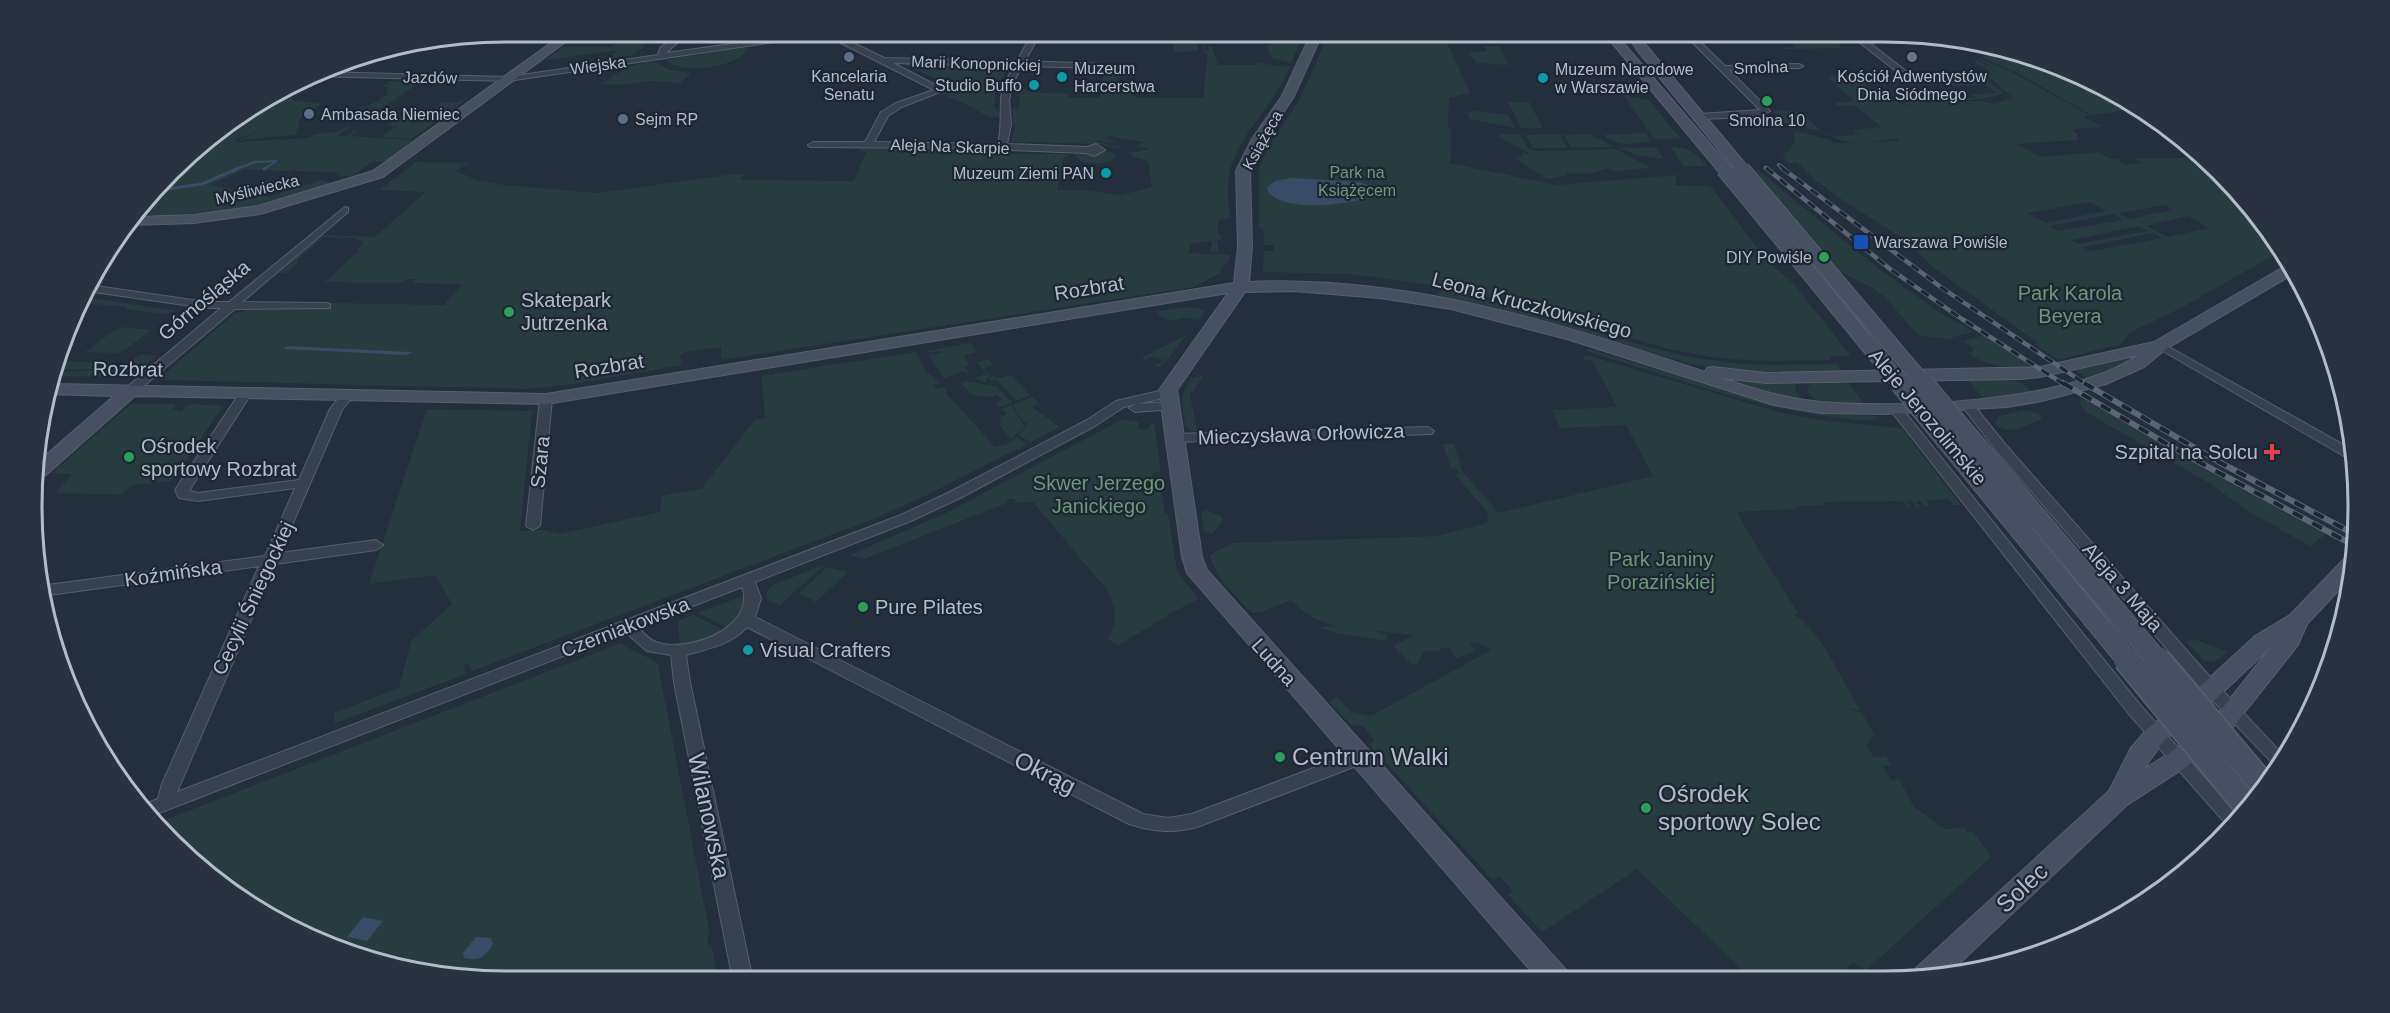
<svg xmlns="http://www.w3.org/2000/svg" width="2390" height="1013" font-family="Helvetica,sans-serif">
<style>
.green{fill:#263c3f;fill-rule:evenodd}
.water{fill:#394c67}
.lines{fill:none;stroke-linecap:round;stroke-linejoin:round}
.stream-far1{stroke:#394c67;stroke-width:2}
.stream{stroke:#394c67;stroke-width:3}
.street-casing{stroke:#565f6c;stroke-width:2}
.secondary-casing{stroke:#565f6c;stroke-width:2}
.street{fill:#38414e;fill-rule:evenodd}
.secondary{fill:#465061;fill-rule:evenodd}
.rail-far2-casing{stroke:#5a6575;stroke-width:4}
.rail-far1-casing{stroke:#5a6575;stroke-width:4.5}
.rail-casing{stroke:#5a6575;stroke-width:6}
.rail-far2{stroke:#1d2633;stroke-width:2;stroke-dasharray:7;stroke-linecap:butt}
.rail-far1{stroke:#1d2633;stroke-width:3;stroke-dasharray:9;stroke-linecap:butt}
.rail{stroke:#1d2633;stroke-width:4;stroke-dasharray:11;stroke-linecap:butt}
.secondary-bridge-far2-casing{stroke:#565f6c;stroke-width:17;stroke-linecap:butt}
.secondary-bridge-far1-casing{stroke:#565f6c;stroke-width:22;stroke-linecap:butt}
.secondary-bridge-casing{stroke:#565f6c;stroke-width:28;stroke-linecap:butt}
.secondary-bridge-far2{stroke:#465061;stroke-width:15}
.secondary-bridge-far1{stroke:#465061;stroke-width:20}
.secondary-bridge{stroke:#465061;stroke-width:25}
.service-dot{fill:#5c6f8a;stroke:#1d2633;stroke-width:2}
.worship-dot{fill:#6b7280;stroke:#1d2633;stroke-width:2}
.culture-dot{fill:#0f9aa8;stroke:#1d2633;stroke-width:2}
.leisure-dot{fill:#2e9e5b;stroke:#1d2633;stroke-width:2}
.transit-dot{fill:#1a4fb4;stroke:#1d2633;stroke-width:2}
.health-dot{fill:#e0444e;stroke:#1d2633;stroke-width:2}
.labels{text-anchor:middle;stroke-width:4.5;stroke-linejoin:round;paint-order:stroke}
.far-street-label{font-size:16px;fill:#b4bcc9;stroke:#1d2633}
.far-poi-label{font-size:16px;fill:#b4bcc9;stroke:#1d2633;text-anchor:start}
.far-park-label{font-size:16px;fill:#6b9a76;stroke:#1d2633}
.street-label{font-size:20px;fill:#b4bcc9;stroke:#1d2633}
.park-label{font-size:20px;fill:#6b9a76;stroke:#1d2633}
.poi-label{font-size:20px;fill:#b4bcc9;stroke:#1d2633;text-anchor:start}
.near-poi-label{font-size:24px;fill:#b4bcc9;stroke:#1d2633;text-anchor:start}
.near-street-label{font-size:24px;fill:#b4bcc9;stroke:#1d2633}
.rim{fill:none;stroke:#b4bcc9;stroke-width:3}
</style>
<rect width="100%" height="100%" fill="#242f3e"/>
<path class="green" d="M583 32H657L640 38 632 34 645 46 633 55 608 59 618 50 545 60 563 47H611L627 35Z
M1192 32H1196L1198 51 1174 52 1172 34H1192Z
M1204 32H1208L1204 51H1208L1209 46 1212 47 1218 65H1255V62L1283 67V65L1290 66C1277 103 1239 133 1230 171 1227 185 1228 203 1230 218L1219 220 1217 233 1222 238 1215 242 1218 243V252H1210L1212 241 1190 243V251L1187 253 1230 255 1229 262 1227 263 1220 271 1222 272 1194 287 721 360V347L684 352 680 356 682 365 573 384 526 389 161 380 162 376 234 314 257 307 325 309 332 303 444 305 462 284 412 283 416 279H406L402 283 325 282 355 254 361 252 357 251 363 242 355 238 324 237 296 261 299 262 286 273H278L322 235 374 237 378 234 426 192 379 190 416 162 469 163 456 171 480 181 504 185 597 193 734 174H744L740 180 854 181 866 152 860 151 861 148 1008 150 1009 154H1068L1069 157H1064L1057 190H1083L1121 195 1152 187 1148 161 1134 157 1130 153 1149 149 1136 146 1144 142 1109 136 1106 138 1114 140 1111 143 1102 142 1103 140 1095 141 1121 147 1120 148 1096 144 1011 142 1015 128 1012 109 1019 108 1020 89H1027V92L1068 94V98H1100L1104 69 1106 67 1136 98H1203L1208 54 1203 51Z
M1329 32H1477L1454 33 1455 36H1444L1470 93 1449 98 1448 127 1451 128V159L1449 163 1557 185 1677 175 1675 185 1710 186 1769 263 1794 284 1851 356H1829L1831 360 1757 361 1709 357 1668 349 1507 301 1439 286 1352 274 1263 272 1264 251H1274V245H1264V231L1259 226V168L1272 141 1301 97Z
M1779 32H1835L1844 39 1834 40 1849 43H1838L1841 47 1862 48 1784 49 1782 48 1795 47Z
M1277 41 1300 42 1291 63 1272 58 1267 46Z
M1466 46H1499L1509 65 1476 63 1469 52 1487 51 1485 46Z
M745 47 746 52C732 68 682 75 666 60Z
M1984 56H2006L2031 60 2064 80 2085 79 2121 95 2155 119 2129 110 2091 115 2016 72 1983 58Z
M1978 58 2010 71 2089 115 2084 117 2103 127 2072 129 2077 134V140L2018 144 2040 157 2099 152 2110 159H2117L2124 164 2141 163 2135 158H2192L2219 173 2261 218 2281 251 2179 309 2129 333 2121 344 2058 360 2037 346 2036 342 1932 266 1907 241 1847 203 1816 181 1797 162 1789 163 1782 157 1787 156 1785 154H1779L1790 151 1795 139 1794 131 1831 140 1834 143 1900 141 1896 138C1875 142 1841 147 1825 132L1833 136 1858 135 1853 130 1881 127 1855 106H1838L1835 103 1854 101 1828 77 1883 75 1886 77 1857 79 1882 97 1912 107 1903 102 1980 101 1995 104 2013 98 1984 73 1979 74 1991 80 1988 81 2004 93C1985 100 1966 102 1945 98L1949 96 1976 98 1971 95 1997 93 1984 84 1953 86 1935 73H1913L1989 71 1973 61 1977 60 1996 71ZM2090 202 2106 211 2046 223 2028 213ZM2165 205 2173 210 2129 219 2119 213ZM2113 214 2123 220 2059 231 2050 226ZM2188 216 2208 228 2168 237 2146 226ZM2139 226 2148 231 2078 244 2071 240ZM2153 233 2162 238 2091 251 2082 247Z
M653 61 669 70 691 73 680 83 649 81 617 85 602 84C619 71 632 64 653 61Z
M906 63 1009 66 999 84 996 85 994 107 999 111 1000 116 991 118 974 109 975 108 941 94 957 89 905 64Z
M390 81 421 82 379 110 367 108 357 115H348L359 107H368L387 94 388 91 386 90 389 87H383Z
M1572 84 1620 85 1630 97 1649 100 1680 138 1654 139 1617 86H1565Z
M273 96 294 97 291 100 321 104 300 118 296 135 239 140 262 130 237 139 235 142 308 138C318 131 328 135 339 131 344 129 347 126 353 125L337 136H347L356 130H358L350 136 413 140 460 108 391 159 382 162 373 161 351 177 334 175 340 172 294 171 298 168 289 171 245 169 211 185 268 197 321 180 332 183 246 208 208 213 139 216 194 149Z
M460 100 464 101 411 139 381 137 394 128 400 127 389 125 406 113 425 115 443 102 456 103Z
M1508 102H1529L1543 128H1521Z
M1784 110 1802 113 1820 130 1808 129 1802 124 1791 129 1774 111Z
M1475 111 1509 115 1515 128 1470 119 1468 113Z
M1646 133 1650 142C1636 143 1615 148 1604 135Z
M1502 134H1520L1528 149 1538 151 1616 149 1651 168 1613 171 1606 168C1597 173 1578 176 1565 172L1567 175 1547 179 1515 158 1522 156V152L1533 156 1498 136Z
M1560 134 1568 148H1533L1525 135Z
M1590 134 1614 147 1571 148 1564 135Z
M1655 147 1664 159 1640 156 1619 148Z
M1671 147C1690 147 1696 153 1707 166L1684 167Z
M1108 151 1115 155 1113 160C1101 165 1081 167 1074 154H1098Z
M1750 170H1758L1875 266 1942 314 1974 332 1946 339 1918 335 1886 298 1871 287 1835 269Z
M1441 289C1529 306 1612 343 1699 358 1745 367 1790 365 1837 364L1842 371C1792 378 1739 374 1691 364L1493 307 1437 295Z
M85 297 176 311 164 314 125 309 127 307 82 303Z
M1189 307 1204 310 1200 320 1183 318 1170 321 1160 316 1157 311Z
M119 327 151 330 121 353 85 352Z
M1186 335 1167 361 1159 367 1154 366 1165 360 1152 357 1146 360 1141 358Z
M1984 335 2032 365C2008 368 1988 367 1969 354L1973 352V348L1963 341Z
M971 343 976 352 964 355 969 365 989 359 994 365 984 368 989 375 985 382 974 378 987 374 977 363 964 367 971 376 963 371 945 378 928 355 942 353V351L927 353 926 351Z
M1589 349 1746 396 1823 413 1875 416 1877 418C1870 422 1859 420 1850 419 1760 411 1673 377 1587 351Z
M916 352 925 370 940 383 933 386 936 389 945 387 947 394 995 447 1008 444 1017 437 1027 444 1020 449H1017L927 495 876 518 472 671 468 663 463 665 466 674 335 723 334 713 399 688 411 641 452 604 435 575 369 584 427 409 532 411 520 531 543 530 559 534 660 512 662 496 704 488V485L755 420 765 418 761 376Z
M141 354 156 356 132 377 55 376 56 372 118 370Z
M1586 355 1782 413 1826 421 1901 428 1961 505H1953L1948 499 1926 500 1930 506 1926 507 1921 501H1916L1920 507H1916L1912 501H1907L1910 507H1907L1902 501 1827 502 1822 503 1823 505 1795 506 1796 509 1737 512C1755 546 1778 580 1799 615L1793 614C1823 633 1841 679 1860 710L1846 708 1862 713 1874 734 1867 746 1874 757 1886 756 1891 765 1883 766 1891 780 1899 779 1914 807 1945 829 1964 828 1967 832 1973 831 1991 857 1865 971 1854 962 1836 978H1751L1637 869 1542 932 1508 895 1513 891 1499 876 1493 880 1370 745 1374 739 1363 726 1351 725 1330 703 1336 696 1350 711 1371 716 1491 650 1479 643 1469 641 1475 652 1456 658 1448 647 1435 651 1424 650 1418 663 1412 665 1393 646 1414 635 1371 630 1387 635 1385 641 1332 632 1319 627 1340 626C1319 623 1306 615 1291 600L1261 612 1252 613C1236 596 1216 579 1210 555L1232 543 1437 536 1483 524 1487 521 1488 513 1455 474 1459 473 1455 467 1451 468 1443 444H1454L1462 471 1499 513 1653 476 1626 425 1560 428 1552 410 1617 407 1592 360H1582Z
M2134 356 2137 357 2089 379 2075 370Z
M61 361 113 363 106 369 62 370H57Z
M1011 375 1030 395 1016 401 997 380H988L992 376 995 379Z
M1204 375 1190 395 1197 429H1203V431H1191L1186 428C1182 409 1179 395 1191 378Z
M1709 376 1796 382 1795 390 1804 401Z
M1967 379C1983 380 2022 374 2030 392L1986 401Z
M1847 380 1865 405C1846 404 1821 408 1807 392L1808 386 1814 382Z
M967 381 996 386 1012 402 1000 407 995 403 1002 400 997 395 990 397 972 395 961 383Z
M1032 397 1039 403 1032 407 1060 427 1030 442 1019 435 1028 424C1023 421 1014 412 1014 404Z
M2081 398 2200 467 2326 534 2310 546 2248 511 2209 483 2086 412 2080 404Z
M131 404H179L174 405 176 406 172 410 181 411 189 404 223 406 172 481 132 485 122 495 54 493 73 474 52 473Z
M1011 405 1025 427 1011 439 999 425 1001 420 999 418 1007 414 1003 410 994 412Z
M2023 410 2037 413 2043 419C2027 423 2008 439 1995 423L1999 416Z
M1123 419 1139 422 1137 428 1147 430 1150 424H1154L1161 471 1152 473 1153 483 1161 487 1165 513 1168 514 1177 571 1198 599 1175 611 1119 645 1102 636 1109 638C1117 621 1116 607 1107 590L1033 502 1014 503 1015 499H1007V503L864 559 850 555 948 512Z
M1205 510 1223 517 1222 522 1212 534 1204 531 1201 514Z
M826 564 780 605 766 599 767 590 773 585Z
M827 567 848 572 816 602 799 593Z
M745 595 742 612 728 628 698 613Z
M693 615 725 631 708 640 680 645 678 621Z
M2197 640 2227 652 2215 662 2204 660 2185 641Z
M621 643C632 652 650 656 658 665L710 935 707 936 709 947H712L718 981H507L353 956 269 918 194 864 160 822Z"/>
<path class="water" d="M1293 178 1359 182 1370 186 1361 194 1363 198 1360 200C1337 205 1285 212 1268 192L1267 187 1275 181Z
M287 346 409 352H413L406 355 283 349Z
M363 917 383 921 367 941 347 937Z
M476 937 491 938 493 944C484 958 481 961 464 958L463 953Z"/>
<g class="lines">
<path class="stream-far1" d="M236 169 255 162 276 161
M264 169 275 162"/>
<path class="stream" d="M264 169 266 168
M160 190 202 184 239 168"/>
<defs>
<path id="street" d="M681 32H689L666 53 818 32H836L837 35 884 58 1017 61 1033 32H1041L1025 61 1102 64 1106 66 1102 68 1022 66 1013 83 1009 100 1011 124 1007 144 1087 147 1096 144 1105 150 1094 156 1086 153 961 148 810 147 808 145 813 142H865L881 112 896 103 934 90 831 38 829 34 508 81 312 76 321 72 508 77 658 55 660 48ZM893 63 1014 66C1008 77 1001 88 1001 101 1000 119 1002 125 998 144L874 142 888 116 902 107 945 90Z
M1682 32H1690L1725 66 1799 64 1803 66 1799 68 1729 70 1770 111 1758 117 1697 119 1696 117 1700 114 1760 110Z
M1846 32H1886L1900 34 1896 36 1862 37 1911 75 1904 77Z
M345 207 348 208V212L242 302 326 303 330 304V308L235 309 134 394H126L124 391 126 388 221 308H206L87 291 89 285 206 302H229Z
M2160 342 2353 450 2355 460 2349 459 2156 347 2154 345 2156 343Z
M1168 389 1174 393 1172 396 1124 407 1095 426 960 498 911 521 755 582 761 598 755 617 1143 814 1168 818 1192 814 1358 751 1364 753 1366 758 1364 763 1200 826C1175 834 1154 832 1129 824L747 627C732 644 708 649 686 655L690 682 753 981H733L674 682 671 655 647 651 625 632 154 815 145 804 158 799 162 784 259 566 42 596 40 586 265 556 295 488 198 501 179 498 175 490 241 391H249L251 394 189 491 198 493 299 480 330 409 343 393H351L353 396 342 410 280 553 376 540 383 545 376 550 275 564 177 792 901 515 950 492 1087 420 1116 401ZM742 587C757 627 688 654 656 642 649 640 643 633 638 627Z
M546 395 552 399 540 526 533 530 526 526 540 399Z
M1169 402 1173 403 1175 406 1173 409 1135 412 1129 408 1135 404Z
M1968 402 1972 403 2005 444 2210 677 2285 757 2279 770 2198 685 1995 449 1962 406Z
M1895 404 1899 405 2141 706 2237 814 2227 825 2129 714 1891 411 1889 408Z
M1428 427 1434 431 1432 434 1174 442 1168 438 1174 434Z"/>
<path id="secondary" d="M566 32H579L383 177 260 214 194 223 132 225 138 217 194 215 258 206 373 171Z
M1312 32H1323L1294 96 1266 139 1250 171 1252 247 1249 282C1405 275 1559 322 1705 372L1707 368 1713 367 1766 373 2040 367 2154 342 2287 265 2289 264 2295 273 2166 349 2144 367 2106 384 2042 401 2007 407 1885 414 1822 413 1774 405 1567 339 1451 309 1380 298 1294 291 1245 292 1177 390 1202 557 1207 570 1566 970 1570 978 1538 979 1187 573 1182 557 1159 390 1228 293 546 404 135 396 46 475 39 477V461L114 396 48 394 52 384 546 394 1234 283 1238 247 1236 171 1252 139 1282 96ZM2138 355C2071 403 1886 411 1805 400 1776 396 1749 387 1721 378L1766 383 2020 379 2040 377Z
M1603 32H1614L1729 166 1731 169 1729 172H1719Z
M1625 32H1635L1747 166 1749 169 1747 172H1737L1637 50Z
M2355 553 2353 575 2307 624 2298 645 2233 727 2186 767 2127 805 1945 977H1912L1916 968 2109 791 2131 748 2148 728 2189 697 2255 636 2290 615 2348 555ZM2271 647 2217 715 2170 753 2144 769 2164 740 2205 709Z"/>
</defs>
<use href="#street" class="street-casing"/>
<use href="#secondary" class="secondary-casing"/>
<use href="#street" class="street"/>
<use href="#secondary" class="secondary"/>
<defs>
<path id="rail-far2" d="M1779 165 1784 169"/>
<path id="rail-far1" d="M1766 168 1890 269 1962 319 2065 385
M1782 168 1942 288 2087 385"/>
<path id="rail" d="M2063 383 2184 454 2355 546
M2084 383 2219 462 2356 535"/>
</defs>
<use href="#rail-far2" class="rail-far2-casing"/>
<use href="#rail-far1" class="rail-far1-casing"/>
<use href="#rail" class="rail-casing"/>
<use href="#rail-far2" class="rail-far2"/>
<use href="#rail-far1" class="rail-far1"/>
<use href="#rail" class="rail"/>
<defs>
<path id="secondary-bridge-far2" d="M1724 169 1901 385
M1742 169 1925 385"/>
<path id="secondary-bridge-far1" d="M1900 383 2128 661
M1923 383 2158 661"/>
<path id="secondary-bridge" d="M2126 659 2246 805
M2157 659 2264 786"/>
</defs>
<use href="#secondary-bridge-far2" class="secondary-bridge-far2-casing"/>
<use href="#secondary-bridge-far1" class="secondary-bridge-far1-casing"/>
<use href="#secondary-bridge" class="secondary-bridge-casing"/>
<use href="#secondary-bridge-far2" class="secondary-bridge-far2"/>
<use href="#secondary-bridge-far1" class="secondary-bridge-far1"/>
<use href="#secondary-bridge" class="secondary-bridge"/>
</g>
<g class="service-dot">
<circle cx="849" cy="57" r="6"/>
<circle cx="309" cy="114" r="6"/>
<circle cx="623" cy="119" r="6"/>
</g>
<circle class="worship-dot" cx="1912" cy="57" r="6"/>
<g class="culture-dot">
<circle cx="1062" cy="77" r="6"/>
<circle cx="1543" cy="78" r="6"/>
<circle cx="1034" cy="85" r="6"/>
<circle cx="1106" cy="173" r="6"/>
<circle cx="748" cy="650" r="6"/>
</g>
<g class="leisure-dot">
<circle cx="1767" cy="101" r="6"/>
<circle cx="1824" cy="257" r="6"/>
<circle cx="509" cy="312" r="6"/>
<circle cx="129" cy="457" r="6"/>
<circle cx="863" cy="607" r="6"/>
<circle cx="1280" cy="757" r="6"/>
<circle cx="1646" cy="808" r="6"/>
</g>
<rect class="transit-dot" x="1853" y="234" width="16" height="16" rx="3"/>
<path class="health-dot" d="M2269 443h6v6h6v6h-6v6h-6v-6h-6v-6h6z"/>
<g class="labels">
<g class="far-street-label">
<text transform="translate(976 63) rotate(2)" y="6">Marii Konopnickiej</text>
<text transform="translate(598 65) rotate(-8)" y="6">Wiejska</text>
<text transform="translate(1761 67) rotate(-2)" y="6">Smolna</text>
<text transform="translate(430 77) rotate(1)" y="6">Jazdów</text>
<text transform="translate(1262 140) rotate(-61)" y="6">Książęca</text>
<text transform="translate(950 146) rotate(2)" y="6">Aleja Na Skarpie</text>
<text transform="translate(257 189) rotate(-13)" y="6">Myśliwiecka</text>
</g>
<g class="far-poi-label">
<text x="1074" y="74">Muzeum<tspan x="1074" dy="18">Harcerstwa</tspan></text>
<text x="1555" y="75">Muzeum Narodowe<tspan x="1555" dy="18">w Warszawie</tspan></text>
<text x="849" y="82" text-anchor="middle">Kancelaria<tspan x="849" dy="18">Senatu</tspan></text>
<text x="1912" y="82" text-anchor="middle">Kościół Adwentystów<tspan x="1912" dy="18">Dnia Siódmego</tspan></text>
<text x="1022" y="91" text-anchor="end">Studio Buffo</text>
<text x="321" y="120">Ambasada Niemiec</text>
<text x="635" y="125">Sejm RP</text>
<text x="1767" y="126" text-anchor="middle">Smolna 10</text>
<text x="1094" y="179" text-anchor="end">Muzeum Ziemi PAN</text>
<text x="1874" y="248">Warszawa Powiśle</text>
<text x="1812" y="263" text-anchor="end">DIY Powiśle</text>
</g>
<g class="far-park-label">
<text x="1357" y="178">Park na<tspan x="1357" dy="18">Książęcem</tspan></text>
</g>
<g class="street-label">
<text transform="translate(1089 288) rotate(-9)" y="7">Rozbrat</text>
<text transform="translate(204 300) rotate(-40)" y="7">Górnośląska</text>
<text transform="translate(1532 305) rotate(15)" y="7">Leona Kruczkowskiego</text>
<text transform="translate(609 366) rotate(-9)" y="7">Rozbrat</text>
<text transform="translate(128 369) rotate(1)" y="7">Rozbrat</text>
<text transform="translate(1928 417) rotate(50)" y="7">Aleje Jerozolimskie</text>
<text transform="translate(1301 434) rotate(-2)" y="7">Mieczysława Orłowicza</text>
<text transform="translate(540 462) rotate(-84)" y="7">Szara</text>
<text transform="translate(173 573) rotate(-8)" y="7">Koźmińska</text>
<text transform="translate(2123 587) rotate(49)" y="7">Aleja 3 Maja</text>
<text transform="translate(253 598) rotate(-65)" y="7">Cecylii Śniegockiej</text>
<text transform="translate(625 627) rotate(-21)" y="7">Czerniakowska</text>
<text transform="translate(1274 662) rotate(48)" y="7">Ludna</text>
</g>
<g class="park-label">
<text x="2070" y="300">Park Karola<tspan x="2070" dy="23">Beyera</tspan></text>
<text x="1099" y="490">Skwer Jerzego<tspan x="1099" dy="23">Janickiego</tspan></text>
<text x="1661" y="566">Park Janiny<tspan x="1661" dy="23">Porazińskiej</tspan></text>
</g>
<g class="poi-label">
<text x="521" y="307">Skatepark<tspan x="521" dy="23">Jutrzenka</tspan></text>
<text x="141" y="453">Ośrodek<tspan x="141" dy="23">sportowy Rozbrat</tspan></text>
<text x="2258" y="459" text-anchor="end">Szpital na Solcu</text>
<text x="875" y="614">Pure Pilates</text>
<text x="760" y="657">Visual Crafters</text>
</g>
<g class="near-poi-label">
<text x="1292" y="765">Centrum Walki</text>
<text x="1658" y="802">Ośrodek<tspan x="1658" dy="28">sportowy Solec</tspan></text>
</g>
<g class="near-street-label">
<text transform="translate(1045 773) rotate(27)" y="8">Okrąg</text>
<text transform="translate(709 816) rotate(78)" y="8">Wilanowska</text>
<text transform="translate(2022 888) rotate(-43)" y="8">Solec</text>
</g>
</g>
<path d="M0 0H2390V1013H0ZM506 42H1884A464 464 0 0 1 2348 506V507A464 464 0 0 1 1884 971H506A464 464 0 0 1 42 507V506A464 464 0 0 1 506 42Z" fill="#29323f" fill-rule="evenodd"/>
<path class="rim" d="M506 42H1884A464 464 0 0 1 2348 506V507A464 464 0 0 1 1884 971H506A464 464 0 0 1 42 507V506A464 464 0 0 1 506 42Z"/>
</svg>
